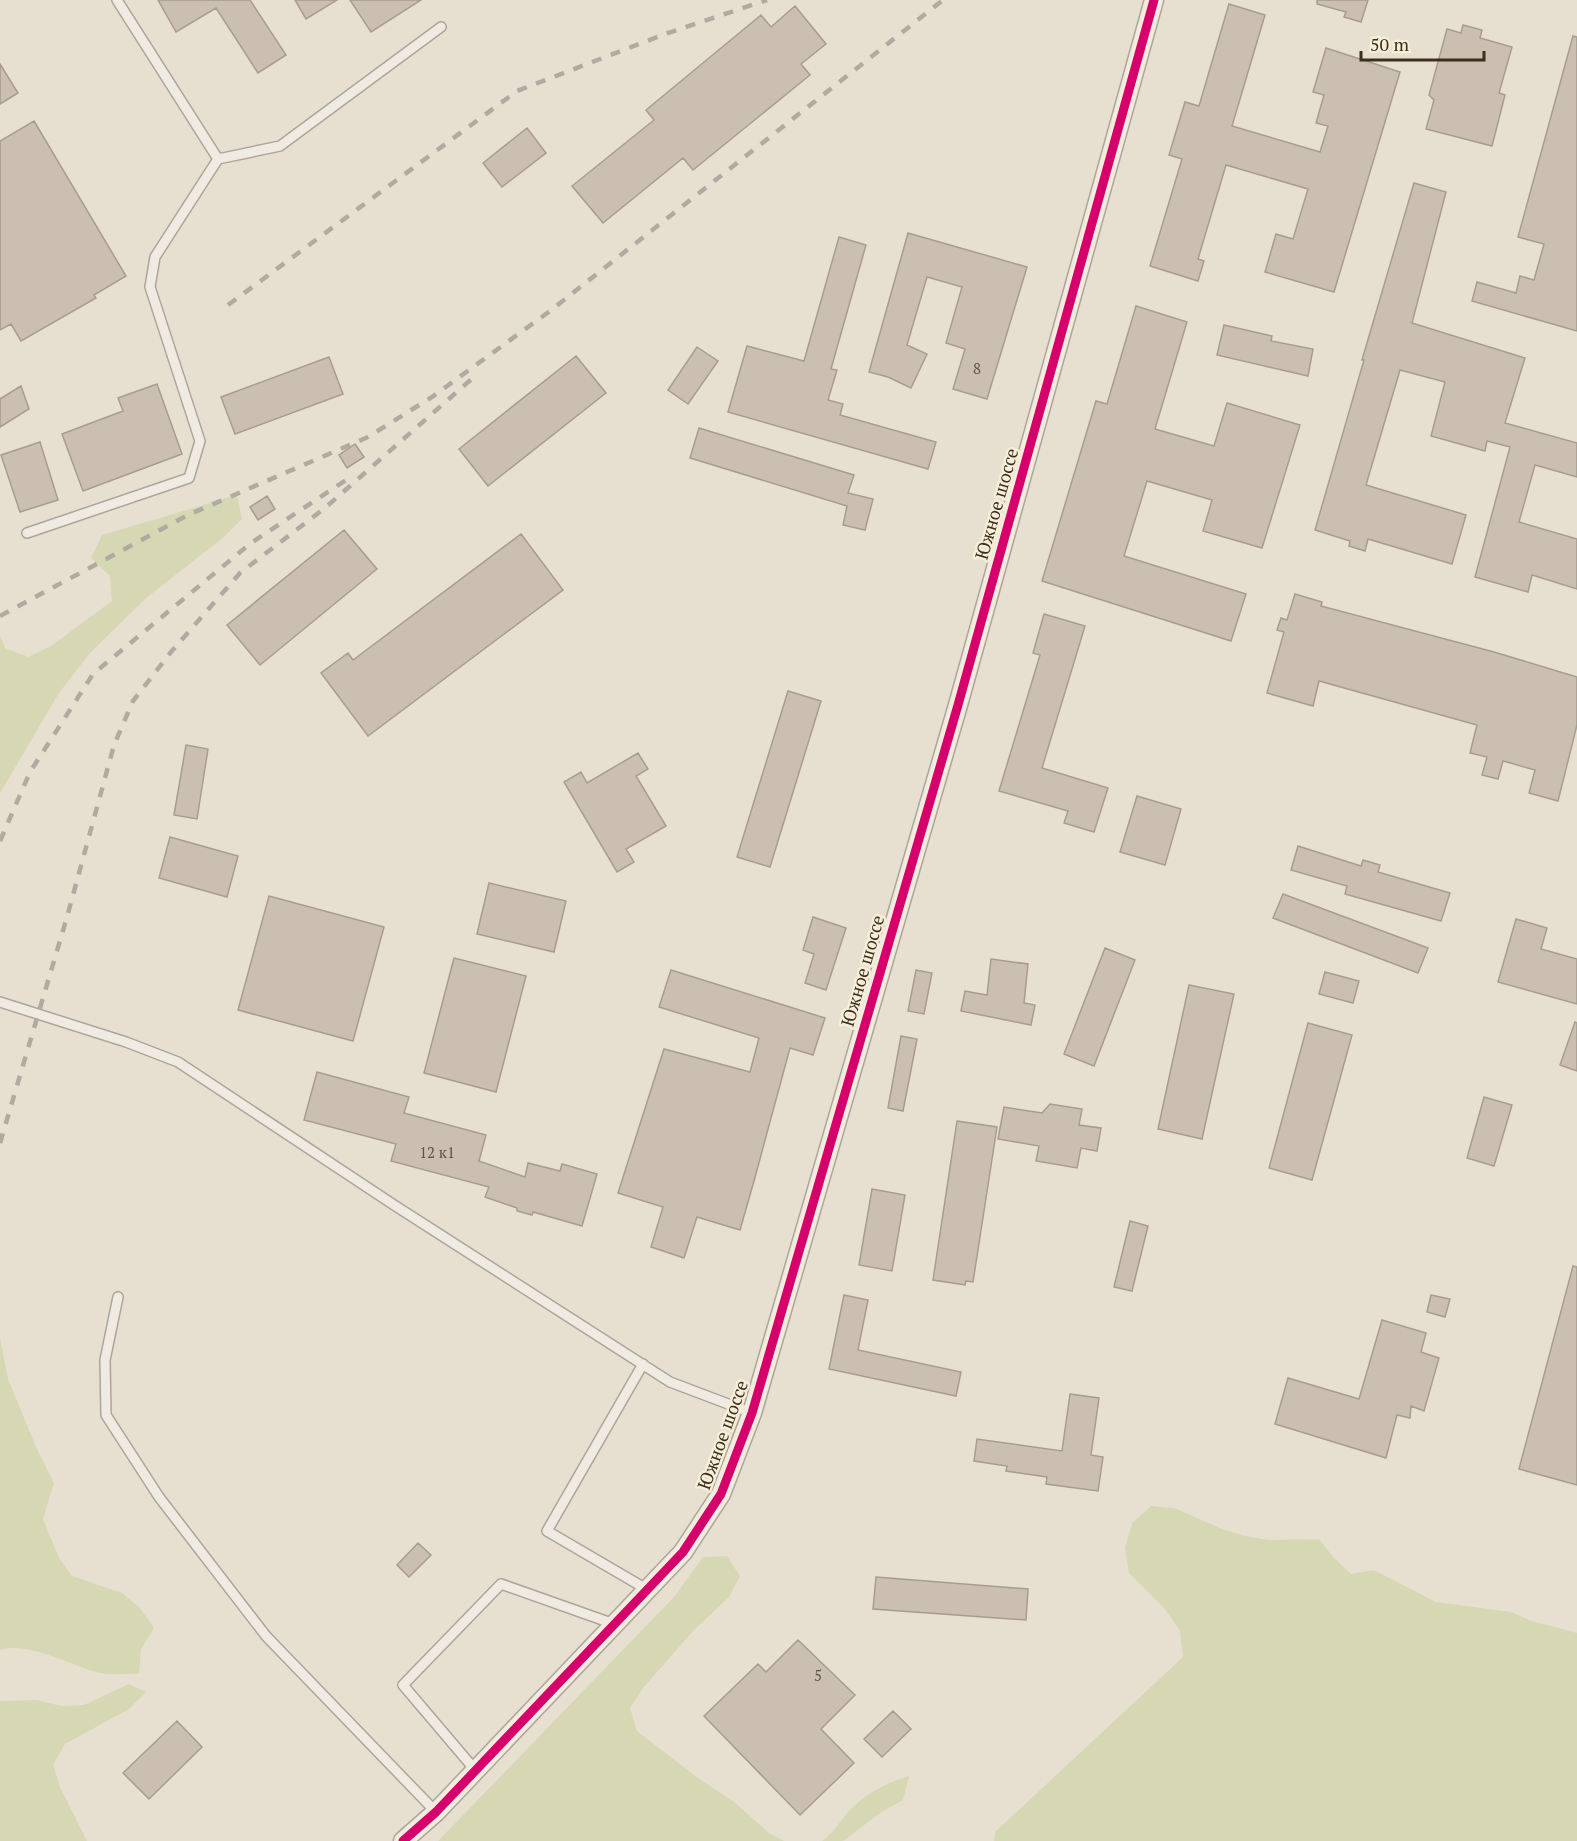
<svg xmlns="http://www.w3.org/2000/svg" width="1577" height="1841" font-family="'PT Serif',serif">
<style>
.green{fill:#d6d7b3}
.building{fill:#cbbfb2;stroke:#a89c90;stroke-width:1.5}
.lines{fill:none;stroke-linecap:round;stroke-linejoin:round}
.lane-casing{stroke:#ada599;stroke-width:12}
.street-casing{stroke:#ada599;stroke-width:21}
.lane{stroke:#efebe3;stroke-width:9}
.street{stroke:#efebe3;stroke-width:18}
.rail{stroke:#afaaa2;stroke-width:4.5;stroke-dasharray:10 10;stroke-linecap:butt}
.cycleway-casing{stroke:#f7eed8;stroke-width:13}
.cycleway{stroke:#d6006c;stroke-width:9}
.labels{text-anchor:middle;stroke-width:5;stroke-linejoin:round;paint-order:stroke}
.number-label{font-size:15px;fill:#605244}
.street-label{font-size:18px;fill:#3d2e20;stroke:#f7eed8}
</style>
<rect width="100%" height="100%" fill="#e7e0d1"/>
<path class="green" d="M237 495 242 519 225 536 145 599 90 653 59 693 0 793V635L5 648 28 657 51 646 112 601 110 576 91 558 102 535Z
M0 1338 8 1379 36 1447 54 1483 43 1519 59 1558 72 1576 122 1593 140 1608 154 1628 141 1649 139 1674C125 1673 109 1676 96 1672 70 1665 27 1641 0 1650Z
M1151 1506 1174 1508 1222 1529 1245 1536 1269 1540 1319 1539 1334 1558 1351 1574 1374 1570 1436 1602 1511 1612 1532 1621 1577 1633V1841H994L995 1832 1183 1657 1180 1631 1165 1609 1129 1573 1125 1548 1132 1523Z
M727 1556 740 1576 729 1597 693 1631 644 1687 630 1708 637 1731 694 1775 734 1802 769 1833 784 1841H438L675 1596 703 1557Z
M129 1684 146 1692 129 1709 65 1744 53 1765 60 1787 87 1841H0V1701L37 1700 61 1706 84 1705Z
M909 1776 903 1800 880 1813 843 1841H822C833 1833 839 1823 848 1812 866 1793 884 1784 909 1776Z"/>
<path class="building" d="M158 0H250L286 55 258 73 216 8 176 32Z
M295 0H337L306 19Z
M350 0H421L371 32Z
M1317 0H1368L1361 22 1344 17 1346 12 1317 4Z
M1229 4 1265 15 1232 126 1320 152 1328 126 1316 123 1324 95 1313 92 1326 48 1400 72 1334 292 1265 272 1276 234 1293 239 1308 189 1226 165 1198 259 1204 261 1198 281 1150 266 1182 159 1169 155 1185 102 1199 106Z
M795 6 826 44 801 64 810 75 693 170 683 158 603 223 572 186 654 120 646 110 761 15 771 27Z
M1463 25 1482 30 1480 38 1512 47 1499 93 1505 95 1492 146 1426 129 1434 100 1429 95 1447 29 1461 33Z
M1573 36 1577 37V331L1472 301 1477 282 1516 293 1520 276 1534 280 1544 244 1518 237Z
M0 64 18 93 0 104Z
M34 121 126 276 94 295 96 298 21 341 11 324 0 330V141Z
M527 128 546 153 502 187 483 163Z
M1414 183 1446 192 1412 323 1525 358 1505 423 1577 443V477L1535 465 1519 522 1577 539V589L1532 575 1528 592 1475 577 1510 447 1487 441 1485 451 1431 436 1445 382 1400 370 1366 485 1466 515 1452 564 1368 539 1365 551 1349 546 1350 541 1315 530 1364 360H1362Z
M908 233 1027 267 987 399 953 389 965 349 946 343 962 287 927 277 907 345 927 354 911 388 888 377 869 372Z
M839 237 866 245 831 369 837 370 828 400 843 404 840 415 936 442 928 469 728 412 747 346 804 361Z
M1136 306 1187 322 1155 429 1214 446 1227 403 1300 425 1262 548 1203 531 1212 500 1147 481 1124 556 1246 594 1231 641 1042 581 1096 401 1107 404Z
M1224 325 1272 336 1271 341 1313 349 1308 376 1217 355Z
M697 347 718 361 688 404 668 390Z
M576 356 606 393 488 486 459 449Z
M329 357 343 394 235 434 221 397Z
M157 384 182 454 83 491 62 434 123 411 118 398Z
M21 386 29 409 0 427V399Z
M699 428 854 475 848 493 873 499 865 530 843 525 847 506 690 458Z
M40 442 58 500 20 512 1 455Z
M355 444 364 457 347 468 339 455Z
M267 496 275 509 258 520 250 507Z
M344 530 377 569 260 665 227 625Z
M521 534 563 590 368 736 321 673 348 653 353 660Z
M1295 594 1322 602 1321 606 1494 652 1577 677V725L1558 801 1529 793 1535 770 1503 761 1498 779 1482 775 1487 757 1470 753 1477 725 1319 681 1313 706 1267 693 1284 632 1277 630 1281 618 1287 620Z
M1044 614 1085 626 1042 768 1108 788 1094 832 1064 823 1068 811 999 791 1040 655 1033 653Z
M788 691 821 701 770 867 737 857Z
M186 745 208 749 197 819 174 815Z
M638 753 648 769 636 776 666 826 626 849 634 862 617 872 564 782 581 772 587 783Z
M1137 796 1181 809 1165 865 1120 852Z
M170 837 238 856 227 897 159 878Z
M1298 846 1361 866 1363 860 1380 865 1378 872 1450 893 1441 921 1345 894 1347 886 1291 870Z
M489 883 566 901 554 952 477 934Z
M1283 894 1428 948 1418 973 1273 918Z
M269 896 384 927 353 1041 238 1010Z
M813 917 846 928 826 990 805 983 814 954 803 950Z
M1516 919 1547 928 1541 949 1577 959V1004L1498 982Z
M1105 948 1135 960 1094 1066 1064 1054Z
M454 958 526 976 496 1092 424 1073Z
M991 959 1028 964 1024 1003 1035 1005 1031 1025 961 1011 965 991 987 995Z
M671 970 825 1018 813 1055 790 1048 754 1181 740 1230 697 1217 684 1258 651 1247 663 1207 618 1193 664 1049 750 1072 759 1038 659 1007Z
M916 970 932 973 924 1014 908 1011Z
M1325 972 1359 981 1353 1003 1319 994Z
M1189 985 1234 994 1202 1139 1158 1129Z
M1575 1022 1577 1023V1071L1560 1065Z
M1308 1023 1352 1035 1312 1180 1269 1168Z
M901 1036 917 1039 903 1111 888 1108Z
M317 1072 409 1097 404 1113 486 1135 479 1161 525 1177 528 1163 560 1171 562 1164 597 1174 582 1226 533 1212 532 1215 517 1211V1208L485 1197 489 1187 391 1161 396 1144 304 1120Z
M1484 1097 1512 1105 1494 1166 1467 1158Z
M1050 1104 1082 1109 1079 1125 1101 1128 1097 1151 1081 1148 1077 1168 1036 1161 1039 1146 998 1139 1004 1107 1042 1113Z
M957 1121 997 1127 973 1282 966 1281 965 1285 933 1280Z
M872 1189 905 1195 892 1271 859 1265Z
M1130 1221 1148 1226 1132 1291 1114 1287Z
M1573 1266 1577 1267V1485L1519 1469Z
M844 1295 868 1300 858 1350 961 1372 956 1396 829 1369Z
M1431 1295 1450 1299 1445 1317 1427 1312Z
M1382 1320 1426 1333 1421 1352 1439 1358 1424 1411 1411 1406 1410 1418 1397 1415 1386 1458 1275 1424 1288 1378 1359 1399Z
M1070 1394 1099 1398 1091 1455 1103 1457 1098 1491 1046 1484 1047 1477 1006 1471 1007 1466 974 1461 977 1439 1062 1451Z
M418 1543 431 1555 409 1577 397 1565Z
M876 1577 1028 1589 1026 1620 873 1609Z
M798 1640 855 1695 821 1729 854 1763 800 1815 704 1716 758 1664 766 1672Z
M893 1711 911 1729 882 1757 864 1739Z
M177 1721 202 1747 149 1799 123 1773Z"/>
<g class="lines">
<defs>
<path id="lane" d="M218 159 280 146 441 27
M27 533 189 478 200 441 150 287 155 257 218 159 117 0
M0 1002 126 1042 178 1062 394 1205 670 1382 752 1413
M118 1297 105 1360 106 1415 159 1497 266 1636 436 1812
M643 1364 547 1531 648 1590
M476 1771 403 1685 501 1584 614 1624"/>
<path id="street" d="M403 1841 436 1812 683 1552 721 1494 752 1413 958 705 1154 0"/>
</defs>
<use href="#lane" class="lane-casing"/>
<use href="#street" class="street-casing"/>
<use href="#lane" class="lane"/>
<use href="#street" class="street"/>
<path class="rail" d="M228 305 517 91 665 34 767 0
M0 616 188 515 368 437 432 397 550 311 943 0
M0 841 30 772 93 674 251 543 352 476
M0 1143 67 917 114 745 133 701 171 652 240 573 325 508 475 376"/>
<defs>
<path id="cycleway" d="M403 1841 436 1812 683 1552 721 1494 752 1413 958 705 1154 0"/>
</defs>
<use href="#cycleway" class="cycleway-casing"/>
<use href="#cycleway" class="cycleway"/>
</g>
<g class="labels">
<g class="number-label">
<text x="977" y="374">8</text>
<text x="437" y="1158">12 к1</text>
<text x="818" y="1681">5</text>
</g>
<g class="street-label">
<text transform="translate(997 504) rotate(-74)" y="6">Южное шоссе</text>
<text transform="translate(863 971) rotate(-74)" y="6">Южное шоссе</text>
<text transform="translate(723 1435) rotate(-70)" y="6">Южное шоссе</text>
</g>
</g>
<path d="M1361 51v9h123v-9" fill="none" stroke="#3d2e20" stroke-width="3"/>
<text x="1370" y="51" font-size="18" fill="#3d2e20" stroke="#f7eed8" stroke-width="4.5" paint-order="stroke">50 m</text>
</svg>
